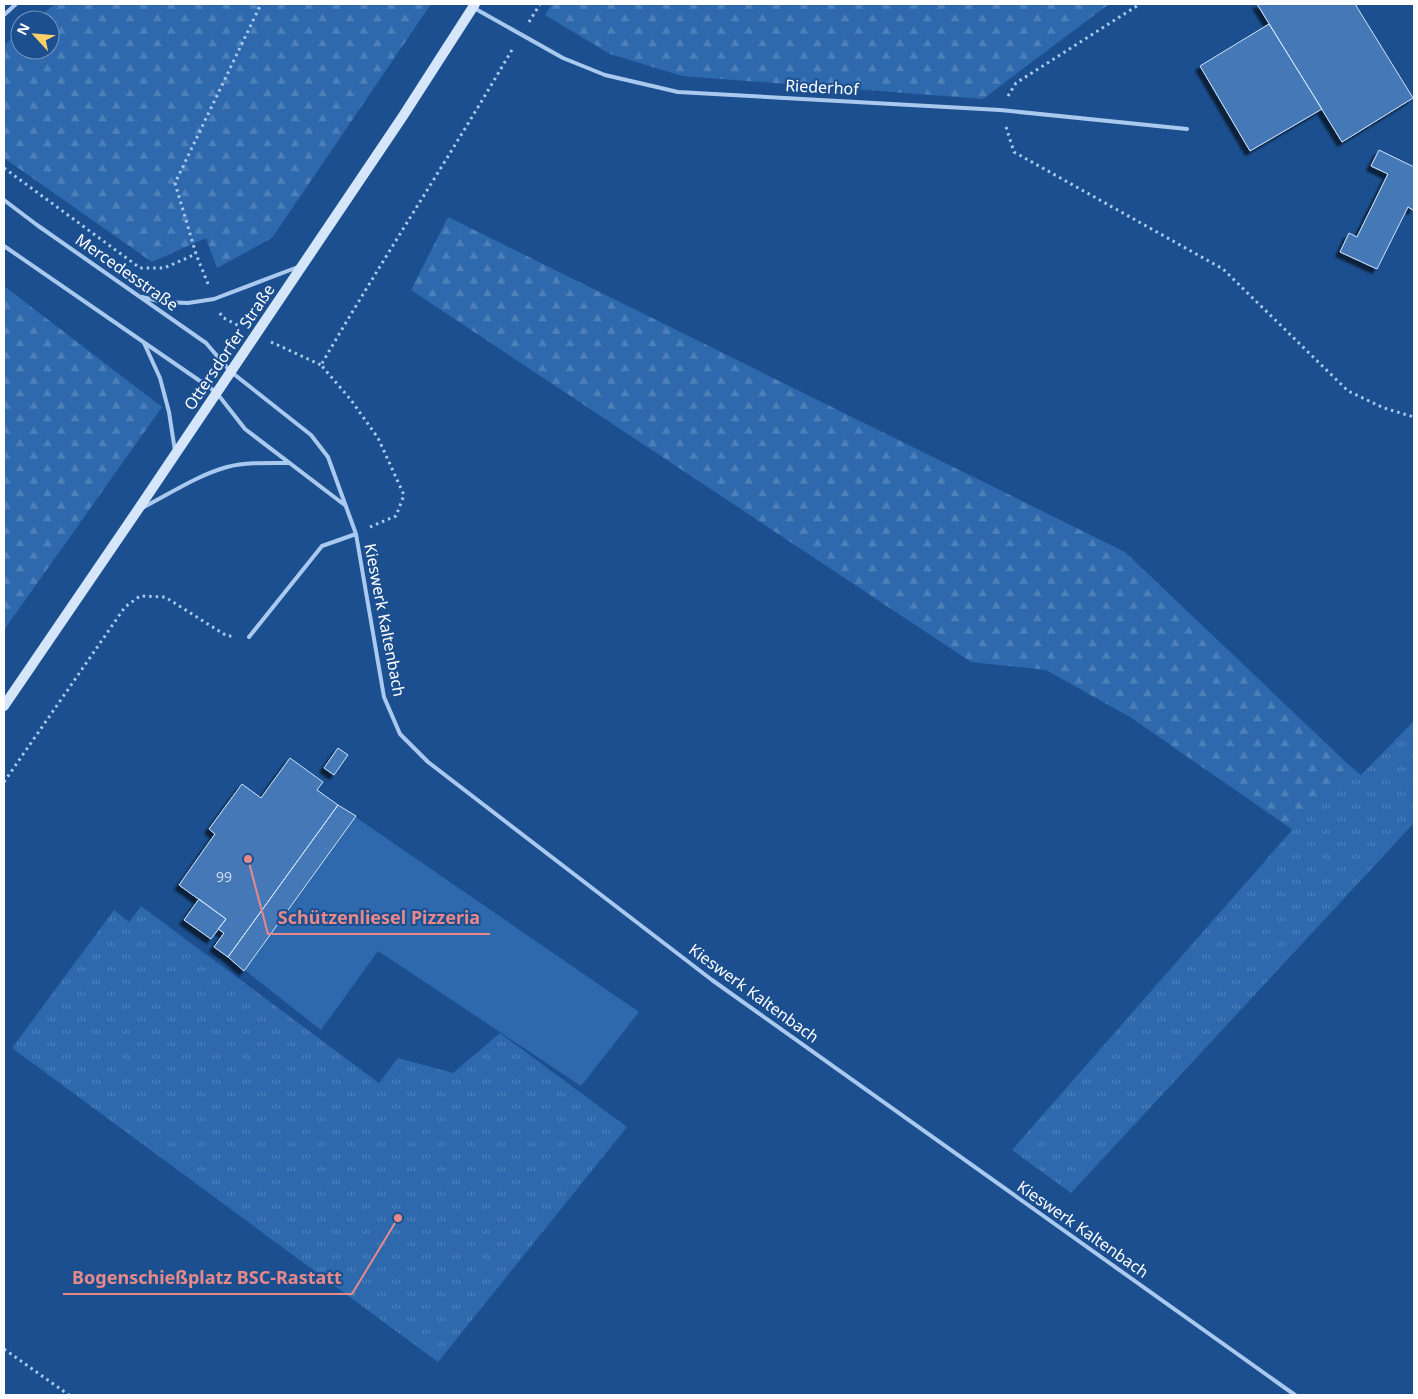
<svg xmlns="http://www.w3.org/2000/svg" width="1418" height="1399" font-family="'Noto Sans',sans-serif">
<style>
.grass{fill:url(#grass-tufts)}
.forest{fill:url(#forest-firs)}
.pitch{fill:#2e69ad}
.building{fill:#4478b7;stroke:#cfe3fa;filter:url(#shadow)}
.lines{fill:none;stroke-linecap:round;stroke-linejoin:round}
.path{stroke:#a9c9ee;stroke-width:3;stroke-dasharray:2.5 4;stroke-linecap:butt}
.lane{stroke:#a9c9ee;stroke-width:4}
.secondary{stroke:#d6e6fa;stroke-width:10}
.labels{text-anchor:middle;stroke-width:4;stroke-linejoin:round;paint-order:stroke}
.number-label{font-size:14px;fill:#d0dded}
.street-label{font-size:16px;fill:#fff;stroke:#1b4f8f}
.leader{fill:none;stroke:#e88989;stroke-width:2}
.callout-dot{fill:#e88989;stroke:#1b4f8f;stroke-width:2}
.callout-label{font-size:18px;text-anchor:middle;font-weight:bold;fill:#e88989;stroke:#1b4f8f;stroke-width:4;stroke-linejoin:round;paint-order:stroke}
</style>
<defs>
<pattern id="grass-tufts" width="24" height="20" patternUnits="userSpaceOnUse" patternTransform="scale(1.25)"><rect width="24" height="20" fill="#2e69ad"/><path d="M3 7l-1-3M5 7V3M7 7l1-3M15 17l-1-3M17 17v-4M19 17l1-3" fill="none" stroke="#4d80b9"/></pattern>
<pattern id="forest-firs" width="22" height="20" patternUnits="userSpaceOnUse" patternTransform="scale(1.25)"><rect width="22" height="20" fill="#2e69ad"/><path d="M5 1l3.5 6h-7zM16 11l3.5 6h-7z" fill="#4d80b9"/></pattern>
<filter id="shadow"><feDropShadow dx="-4.5" dy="4.5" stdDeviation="1" flood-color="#0009"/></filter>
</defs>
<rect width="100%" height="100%" fill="#1b4f8f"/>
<path class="grass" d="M1414 721V823L1071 1193 1012 1150 1349 765 1361 775Z
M141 906 379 1083 398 1058 453 1073 500 1033 627 1127 438 1362 12 1048 114 910 129 922Z"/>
<path class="forest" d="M55 4H431L272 238 217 268 206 238 152 262 4 158V45L20 32V50H50V20H35Z
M552 4H1109L983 99 682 76 610 54 545 15Z
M448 217 1125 552 1349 765 1293 830 1130 717 1046 670 971 662 411 290Z
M4 286 162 407 4 630Z"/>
<path class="pitch" d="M338 805 639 1012 581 1086 378 951 321 1030 228 957Z"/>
<path class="building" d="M1257 4H1355L1413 98 1342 142Z
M1269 24 1322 109 1250 151 1200 66Z
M1379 150 1414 167V208L1413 210 1408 207 1377 269 1340 252 1349 233 1357 237 1388 174 1371 166Z
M338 748 348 755 334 775 324 768Z
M290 758 323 782 317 790 338 805 228 957 214 947 224 933 218 929 226 919 179 885 215 834 209 829 242 784 261 798Z
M338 805 356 816 244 971 228 957Z
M199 899 226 919 211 939 184 920Z"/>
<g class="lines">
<path class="path" d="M529 22 540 4
M1008 96 1016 83 1140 4
M1006 127 1014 152 1223 269 1348 391 1384 408 1414 417
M4 168 140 268H164L196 254
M208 284 196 254 175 183 261 4
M220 313 222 317 239 326
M271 342 321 365
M370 527 396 516 404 495 378 438 351 400 321 365C383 258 451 155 513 48
M4 782 125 607 140 596 165 597 227 636H235
M4 1349 69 1395"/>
<path class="lane" d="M474 8 563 58 605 75 678 92 1000 110 1187 129
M4 15 16 4
M4 200 37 225 206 343 230 371 311 435 328 457 356 534 384 697 400 734 428 762 712 980 1295 1395
M4 246 216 392 245 429 346 506
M142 297 163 302 188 303 214 299 298 267
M144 343 160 378 169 412 175 451
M144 507C171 493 198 475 227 467 247 462 269 463 289 463
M249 637 322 546 356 534"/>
<path class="secondary" d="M4 706 137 511 403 116 475 4"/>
</g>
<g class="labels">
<g class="number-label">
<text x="224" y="882">99</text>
</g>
<g class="street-label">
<text transform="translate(822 87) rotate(3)" y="6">Riederhof</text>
<text transform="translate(127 272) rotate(35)" y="6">Mercedesstraße</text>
<text transform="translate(229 347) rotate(-56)" y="6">Ottersdorfer Straße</text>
<text transform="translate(385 620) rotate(79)" y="6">Kieswerk Kaltenbach</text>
<text transform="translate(754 993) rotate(36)" y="6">Kieswerk Kaltenbach</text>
<text transform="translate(1083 1229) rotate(35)" y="6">Kieswerk Kaltenbach</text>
</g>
</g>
<path class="leader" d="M248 859L268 934H490M398 1218L352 1294H63"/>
<g class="callout-dot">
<circle cx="248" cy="859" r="5"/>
<circle cx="398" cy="1218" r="5"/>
</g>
<g class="callout-label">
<text x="379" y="924">Schützenliesel Pizzeria</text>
<text x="207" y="1284">Bogenschießplatz BSC-Rastatt</text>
</g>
<rect width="1418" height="1399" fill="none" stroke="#ffffff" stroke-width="10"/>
<g transform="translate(35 35) rotate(296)"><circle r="24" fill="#1b4f8f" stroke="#7695bc"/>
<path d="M0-4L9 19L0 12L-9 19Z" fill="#ffd166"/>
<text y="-8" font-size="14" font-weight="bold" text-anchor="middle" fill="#ffffff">N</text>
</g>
</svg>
